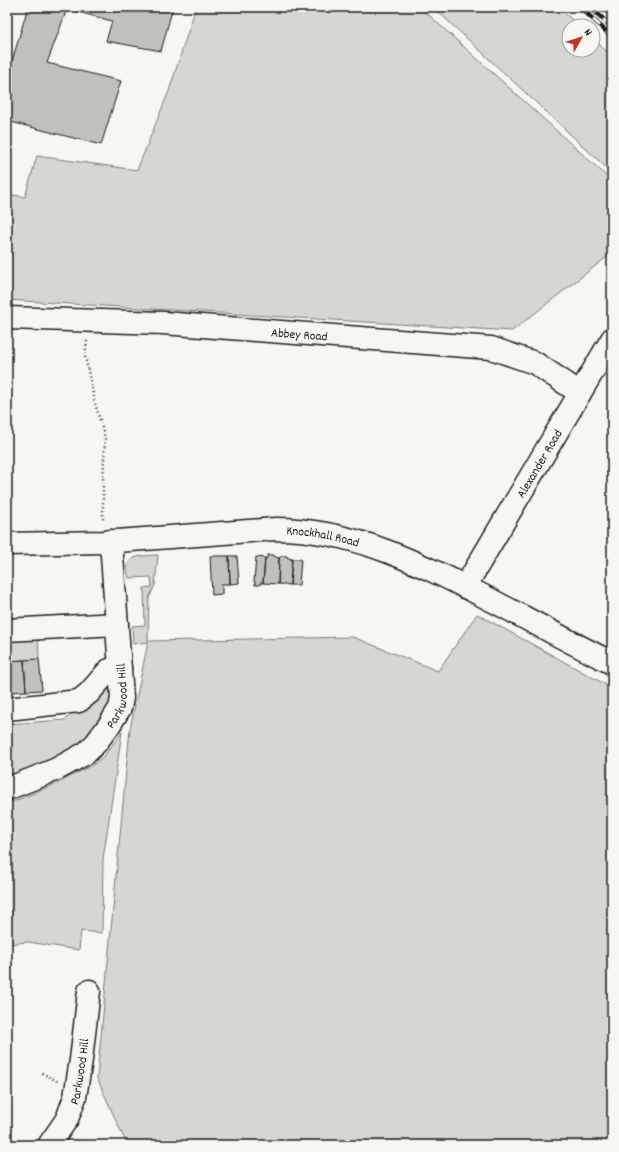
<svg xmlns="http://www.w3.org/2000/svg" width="619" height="1152" font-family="Dekko,sans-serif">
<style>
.green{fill:#d6d6d2;stroke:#797977}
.building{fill:#c0c0bd;stroke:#1c1c1c}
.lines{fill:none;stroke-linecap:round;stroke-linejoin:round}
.minor-casing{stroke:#1c1c1c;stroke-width:25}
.path{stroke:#1c1c1c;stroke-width:2.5;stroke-dasharray:1 3;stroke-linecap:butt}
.minor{stroke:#f6f6f2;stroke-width:22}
.rail-casing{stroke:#1c1c1c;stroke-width:4.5}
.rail{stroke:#f6f6f2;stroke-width:3;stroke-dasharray:9;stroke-linecap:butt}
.labels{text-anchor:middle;stroke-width:3.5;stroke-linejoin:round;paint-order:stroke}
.street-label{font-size:13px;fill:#1c1c1c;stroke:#f6f6f2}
</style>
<rect width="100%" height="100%" fill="#f6f6f2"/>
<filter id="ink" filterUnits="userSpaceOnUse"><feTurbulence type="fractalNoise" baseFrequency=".025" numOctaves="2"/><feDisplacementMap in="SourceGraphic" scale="8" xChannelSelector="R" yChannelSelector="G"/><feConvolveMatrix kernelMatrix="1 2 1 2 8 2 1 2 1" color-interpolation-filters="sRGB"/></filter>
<g filter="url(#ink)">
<path class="green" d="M196 7H420L612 181V253L512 331 7 300V194L25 197 37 156 137 170 169 91Z
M433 7H558L579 26H569V50H593V39L612 56V173Z
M599 7H612V19Z
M158 555 155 585 149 598 148 641 353 637 438 671 477 614 612 688V1145H127L97 1078 130 729 148 642 133 644 132 626 145 625 144 588 152 587 151 577 129 578C121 554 142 556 158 555Z
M38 636 39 659 7 661V638Z
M104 687 111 689 113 701 84 745 7 781V724L65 720 72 712Z
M122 732 103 859 102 933 81 931 79 950 28 942 7 944V804L58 783 94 764 104 756Z"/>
<path class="building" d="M28 7H173L161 51 106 41 112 21 67 9 47 63 121 81 101 145 7 121V78Z
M268 555H274L275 557 279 558 278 584 263 583 265 558H267Z
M210 556H229L230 584H222V594L212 595Z
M229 556H237L239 583 230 584Z
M282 556H287L288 558 292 559 290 585 278 584 279 558Z
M256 557 265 558 263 583H260V585H255V582H254Z
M292 559H301L299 585H290Z
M39 659 42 690 26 691 24 660Z
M24 660 26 691 10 692 7 661Z
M7 661 10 692H7Z"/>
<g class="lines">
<defs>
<g id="minor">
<path id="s1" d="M7 318 163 323 491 348 535 363 580 393"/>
<path id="s2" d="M7 544 104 542 276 529C355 529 425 566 493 601 533 622 572 643 612 663"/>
<path id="s3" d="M465 587 612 339"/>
<path d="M7 630 117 624"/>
<path d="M7 709 79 701 89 693 109 670 120 668"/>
<path id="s4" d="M7 789 57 769 86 753 96 743 110 724 120 708 122 698 111 541"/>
<path id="s5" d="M49 1145 67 1119 75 1097 81 1060 89 991"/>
</g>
</defs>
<use href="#minor" class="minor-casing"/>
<path class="path" d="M7 27 13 7
M87 341 85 356 95 403 105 438 103 481V522
M42 1073 57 1081"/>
<use href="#minor" class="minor"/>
<defs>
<path id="rail" d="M580 7 612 37
M590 7 612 27"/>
</defs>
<use href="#rail" class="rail-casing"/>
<use href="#rail" class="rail"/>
</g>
</g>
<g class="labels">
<g class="street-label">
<text dy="5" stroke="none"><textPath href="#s1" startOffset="293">Abbey Road</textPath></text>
<text dy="5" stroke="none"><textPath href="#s3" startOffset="144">Alexander Road</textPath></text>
<text dy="5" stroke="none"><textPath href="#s2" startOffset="317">Knockhall Road</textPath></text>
<text dy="5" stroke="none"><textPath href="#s4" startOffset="155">Parkwood Hill</textPath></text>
<text dy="5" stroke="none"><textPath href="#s5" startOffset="81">Parkwood Hill</textPath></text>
</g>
</g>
<rect width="619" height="1152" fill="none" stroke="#f6f6f2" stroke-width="24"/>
<rect x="12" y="12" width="595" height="1128" fill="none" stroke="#1c1c1c" stroke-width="1.5" filter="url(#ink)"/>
<g transform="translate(581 38) rotate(51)"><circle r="19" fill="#f6f6f2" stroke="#9f9f9c"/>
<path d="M0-3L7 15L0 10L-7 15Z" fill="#c8321e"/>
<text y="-6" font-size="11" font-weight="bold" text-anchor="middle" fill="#1c1c1c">N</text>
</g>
</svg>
